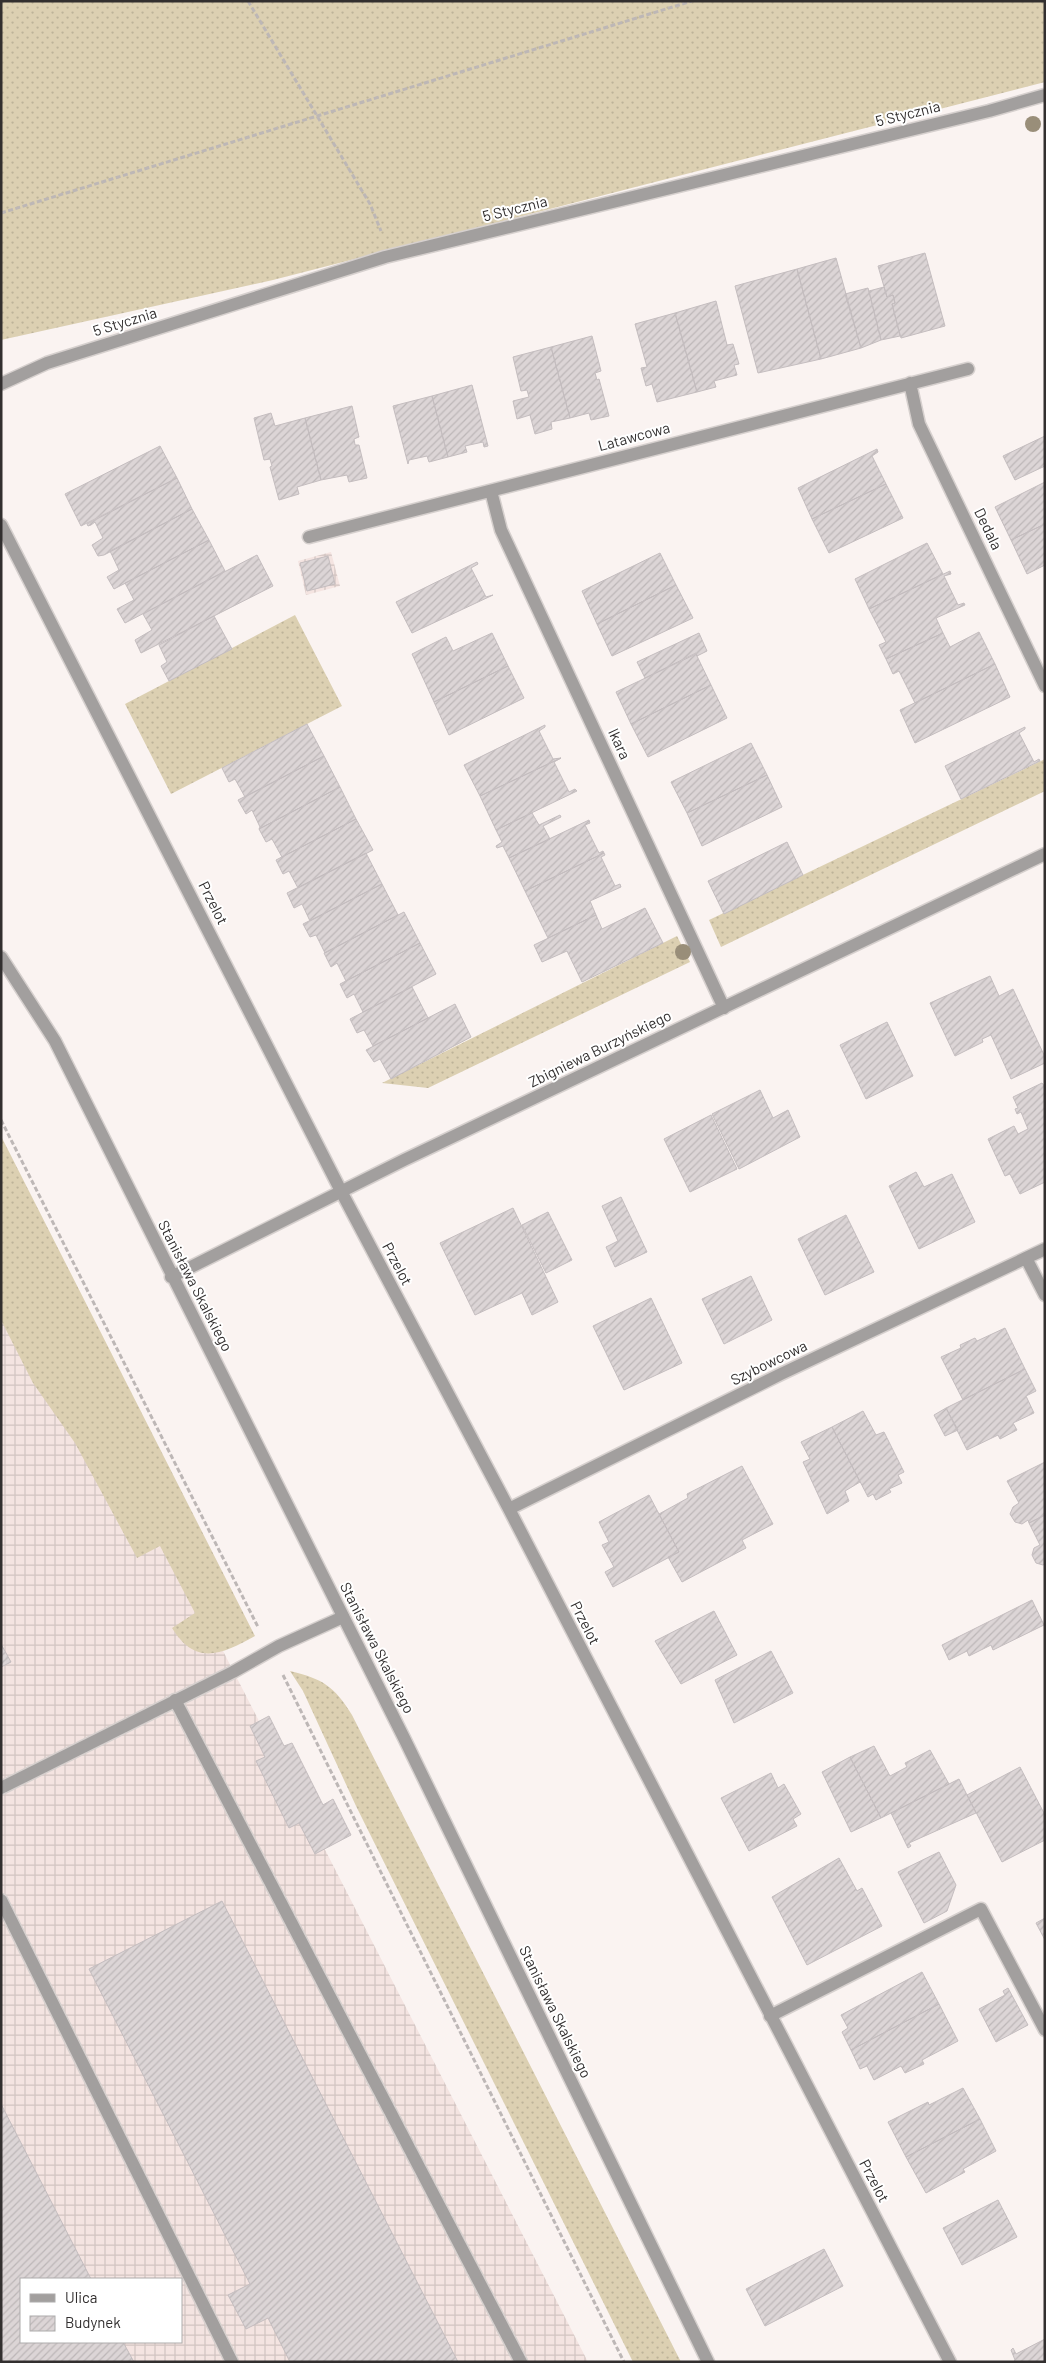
<svg xmlns="http://www.w3.org/2000/svg" width="1046" height="2363" font-family="Barlow,sans-serif">
<style>
.industrial{fill:url(#industrial-grid);fill-rule:evenodd}
.grass{fill:url(#grass-dots)}
.building{fill:url(#building-hatch);stroke:#c4bdbf}
.lines{fill:none;stroke-linecap:round;stroke-linejoin:round}
.service-casing{stroke:#d6d0ce;stroke-width:15}
.minor-casing{stroke:#d6d0ce;stroke-width:15}
.path{stroke:#bdb7b6;stroke-width:3;stroke-dasharray:5 2.5;stroke-linecap:butt}
.service{stroke:#a29f9e;stroke-width:12}
.minor{stroke:#a29f9e;stroke-width:12}
.tree{fill:#998e79}
.labels{text-anchor:middle;stroke-width:4;stroke-linejoin:round;paint-order:stroke}
.street-label{font-size:15px;fill:#322f2f;stroke:#fff}
</style>
<defs>
<pattern id="industrial-grid" width="8" height="8" patternUnits="userSpaceOnUse" patternTransform="scale(1.25)"><rect width="8" height="8" fill="#f4e4e1"/><path d="M0 4h8M4 0v8" fill="none" stroke="#d2c4c1"/></pattern>
<pattern id="grass-dots" width="8" height="8" patternUnits="userSpaceOnUse" patternTransform="scale(1.25)"><rect width="8" height="8" fill="#dcd0b2"/><path d="M2 2h.1M6 6h.1" fill="none" stroke="#bdb399" stroke-width="1.8" stroke-linecap="round"/></pattern>
<pattern id="building-hatch" width="6" height="6" patternUnits="userSpaceOnUse" patternTransform="scale(1.25)"><rect width="6" height="6" fill="#dcd5d6"/><path d="M-1 1l2-2M0 6l6-6M5 7l2-2" fill="none" stroke="#bdb7b8"/></pattern>
</defs>
<rect width="100%" height="100%" fill="#faf3f1"/>
<path class="industrial" d="M331 552 340 586 306 595 298 561Z
M1 1220 222 1649 588 2362H1ZM21 2279H181V2342H21Z"/>
<path class="grass" d="M1 1H1045V82L273 280 1 340Z
M295 615 342 706 171 794 125 704Z
M1045 759V791L721 947 709 920Z
M677 936 690 962 428 1088 382 1083Z
M1 1136 255 1636C222 1654 196 1667 172 1628L195 1613 160 1546 137 1558 75 1443 33 1383 1 1320Z
M290 1671C323 1679 334 1686 352 1715L681 2362H633L356 1806 303 1691Z"/>
<path class="building" d="M925 253 945 326 901 338 892 304 895 303 893 295 887 297 878 266Z
M836 258 861 348 821 359 797 269Z
M797 269 821 359 758 373 735 286Z
M884 287 887 297 893 295 895 303 892 304 900 336 881 340 869 291Z
M868 288 881 340 861 348 845 294Z
M716 301 727 345 733 344 739 364 734 365 737 375 714 381 716 387 697 392 675 313Z
M675 313 697 392 657 402 652 384 646 386 641 368 647 367 635 324Z
M592 336 601 371 595 373 597 380 599 379 609 416 591 420 589 413 570 418 551 347Z
M551 347 570 418 551 422 552 429 535 434 530 415 517 419 513 401 529 397 527 390 521 391 513 357Z
M472 385 488 446 484 447 483 442 465 446 467 452 448 457 432 396Z
M432 396 448 457 429 462 427 456 409 460 408 464 393 406Z
M352 406 359 437 354 439 355 445H359L367 478 349 482 347 475 321 480 305 418Z
M271 413 275 426 305 418 321 480 297 487 299 494 279 500 270 467 272 466 270 459 264 460 254 418Z
M1045 436V466L1015 480 1003 456Z
M160 446 177 478 81 526 65 494Z
M877 449 878 452 872 456 886 484 812 519 798 488Z
M177 478 192 509 104 555 98 556 92 545 103 538 95 522 91 525 88 526 87 524Z
M1045 482V524L1011 540 995 507Z
M886 484 903 518 829 553 812 519Z
M192 509 209 540 114 589 107 577 119 570 110 551Z
M1045 524V565L1027 574 1011 540Z
M209 540 225 571 125 623 117 609 134 600 125 583Z
M927 543 943 574 869 609 855 579Z
M660 553 676 585 597 624 582 591Z
M257 555 273 586 141 653 135 640 152 630 143 614Z
M328 556 335 584 307 591 300 563Z
M477 562 478 564 471 568 486 597 493 595 412 633 396 602Z
M950 571 951 574 944 576 958 605 964 603 965 605 936 618 943 633 886 659 879 645 886 642 869 609Z
M676 585 693 618 612 656 597 624Z
M214 616 232 649 169 681 161 666 167 662 159 645Z
M979 632 995 664 915 703 899 671 893 674 886 659 943 633 950 647Z
M492 633 508 666 434 702 412 654 446 637 453 651Z
M699 633 707 651 697 656 696 653 645 678 637 662Z
M696 654 711 685 631 724 616 692Z
M995 664 1010 697 915 743 900 710Z
M508 666 524 698 449 735 434 702Z
M711 685 727 718 648 757 631 724Z
M307 724 324 756 245 797 235 779 229 782 222 768Z
M545 725V727L539 731 553 759 561 758 480 796 464 765Z
M1025 727V729L1019 733 1034 762 1039 759 1040 761 961 799 945 766Z
M751 743 767 775 687 813 671 782Z
M324 756 340 787 259 829 260 827 252 810 246 814 238 800Z
M561 758 554 762 569 792 575 789 577 791 496 830 480 796Z
M767 775 782 807 702 846 687 813Z
M340 787 356 819 282 857 272 839 266 842 259 829Z
M532 813 539 825 560 815 561 817 543 826 550 839 509 858 503 846 497 848 496 846 502 842 496 830Z
M356 819 373 850 298 888 289 871 283 874 276 860Z
M589 820 590 823 585 825 599 853 603 851 604 853 525 891 509 858Z
M787 842 803 875 724 914 708 881Z
M366 853 382 884 310 921 302 904 294 908 287 893Z
M604 853 605 855 601 857 615 886 620 884 621 887 590 901 596 915 548 938 525 891Z
M382 884 398 915 325 953 316 935 310 937 303 924Z
M645 908 663 943 582 982 567 951 542 962 534 945 596 915 602 929Z
M404 912 420 943 346 981 337 963 331 967 324 953Z
M420 943 436 974 363 1012 354 994 347 998 340 984Z
M990 976 999 996 1013 989 1045 1057V1063L1011 1079 991 1035 982 1039 983 1042 955 1056 930 1003Z
M412 987 428 1018 373 1046 364 1030 357 1033 350 1019Z
M455 1004 471 1037 391 1079 380 1059 374 1062 366 1050Z
M887 1022 913 1076 866 1099 840 1045Z
M1042 1083 1045 1087V1182L1020 1194 1010 1174 1005 1176 988 1139 1014 1126 1018 1134 1028 1129 1021 1112 1017 1114 1015 1109 1018 1108 1013 1097Z
M760 1090 773 1118 788 1110 800 1137 739 1169 712 1114Z
M711 1115 737 1169 690 1192 664 1139Z
M916 1172 924 1187 952 1174 975 1222 919 1249 889 1186Z
M621 1197 647 1252 615 1267 606 1247 618 1241 602 1206Z
M513 1208 558 1302 532 1315 522 1293 475 1315 440 1243Z
M548 1212 572 1260 546 1273 522 1225Z
M846 1215 874 1272 825 1295 798 1239Z
M751 1276 772 1320 724 1344 702 1299Z
M651 1298 682 1363 624 1390 593 1326Z
M1005 1328 1025 1369 963 1400 941 1357 961 1348 960 1345 975 1338 977 1341Z
M1025 1369 1036 1391 1026 1396 1034 1413 1013 1423 1017 1430 1000 1439 998 1435 967 1450 946 1408Z
M946 1408 958 1430 945 1436 934 1415Z
M863 1411 876 1435 884 1432 904 1472 898 1475 902 1483 889 1489 891 1492 876 1500 873 1494 868 1497 832 1427Z
M832 1427 860 1482 845 1491 849 1501 827 1514 803 1462 810 1459 801 1442Z
M1045 1462V1515L1029 1523 1028 1520 1022 1524 1015 1522 1010 1514 1013 1507 1019 1503 1007 1481Z
M742 1466 773 1524 742 1540 746 1548 682 1582 668 1557 679 1552 659 1514 688 1498 687 1494Z
M649 1495 679 1552 613 1587 605 1572 614 1567 602 1545 609 1542 599 1522Z
M1045 1515V1564L1043 1565 1036 1563 1032 1555 1034 1548 1040 1545 1029 1523Z
M1032 1600 1044 1625 993 1650 991 1645 969 1656 967 1651 949 1660 942 1645Z
M714 1611 737 1655 681 1684 655 1641Z
M1 1644 11 1662 1 1667Z
M771 1651 793 1693 734 1723 715 1680Z
M269 1716 284 1746 292 1743 323 1805 333 1799 351 1835 315 1854 299 1823 289 1828 256 1761 265 1757 250 1726Z
M874 1746 890 1776 907 1767 905 1763 930 1750 949 1784 881 1818 850 1757Z
M850 1757 881 1818 851 1832 822 1772Z
M1020 1767 1045 1815V1840L1002 1862 967 1795Z
M771 1773 778 1788 784 1784 801 1814 793 1819 797 1826 749 1851 721 1798Z
M959 1779 976 1813 909 1843 911 1846 908 1848 891 1813Z
M939 1852 956 1885 947 1911 924 1923 898 1872Z
M839 1858 857 1891 862 1888 882 1926 807 1965 772 1897Z
M222 1901 458 2362H290L268 2318 246 2329 228 2295 250 2284 89 1969Z
M1045 1918V1940L1036 1923Z
M922 1972 939 2004 851 2050 842 2032 848 2028 841 2015Z
M1008 1988 1028 2025 996 2042 979 2009 1005 1995 1003 1991Z
M939 2004 958 2041 922 2060 924 2064 905 2073 901 2066 874 2080 867 2066 860 2069 851 2050Z
M963 2088 980 2119 906 2157 888 2122 928 2102 929 2105Z
M1 2104 91 2279H21V2342H123L134 2362H1Z
M980 2119 996 2151 963 2169 965 2172 926 2193 906 2157Z
M998 2200 1017 2237 962 2265 943 2228Z
M824 2249 843 2286 765 2326 746 2289Z
M1045 2339V2362H1013L1015 2360 1011 2350 1013 2348 1016 2354Z"/>
<g class="lines">
<defs>
<path id="service" d="M175 1700 521 2362
M1 1788 233 1672 279 1646 343 1617
M1 1900 232 2362"/>
<path id="minor" d="M910 383 919 424 1045 686
M1 384 47 363 385 257 989 111 1045 95
M491 491 501 530 724 1008
M1 525 342 1193 509 1509 950 2362
M309 537 968 369
M1 957 55 1041 404 1738 708 2362
M1026 1258 1045 1295
M171 1277 404 1160 1045 854
M509 1509 781 1374 1045 1249
M770 2016 981 1909 1045 2030"/>
</defs>
<use href="#service" class="service-casing"/>
<use href="#minor" class="minor-casing"/>
<path class="path" d="M248 1 370 204 381 231
M1 213 692 1
M1 1120 258 1627
M283 1675 624 2362"/>
<use href="#service" class="service"/>
<use href="#minor" class="minor"/>
</g>
<g class="tree">
<circle cx="1033" cy="124" r="8"/>
<circle cx="683" cy="952" r="8"/>
</g>
<g class="labels">
<g class="street-label">
<text transform="translate(908 114) rotate(-14)" y="5">5 Stycznia</text>
<text transform="translate(515 209) rotate(-14)" y="5">5 Stycznia</text>
<text transform="translate(125 322) rotate(-17)" y="5">5 Stycznia</text>
<text transform="translate(634 437) rotate(-15)" y="5">Latawcowa</text>
<text transform="translate(988 529) rotate(64)" y="5">Dedala</text>
<text transform="translate(619 744) rotate(65)" y="5">Ikara</text>
<text transform="translate(213 903) rotate(63)" y="5">Przelot</text>
<text transform="translate(600 1049) rotate(-26)" y="5">Zbigniewa Burzyńskiego</text>
<text transform="translate(397 1264) rotate(62)" y="5">Przelot</text>
<text transform="translate(195 1286) rotate(63)" y="5">Stanisława Skalskiego</text>
<text transform="translate(769 1363) rotate(-26)" y="5">Szybowcowa</text>
<text transform="translate(585 1623) rotate(63)" y="5">Przelot</text>
<text transform="translate(377 1648) rotate(63)" y="5">Stanisława Skalskiego</text>
<text transform="translate(555 2012) rotate(64)" y="5">Stanisława Skalskiego</text>
<text transform="translate(874 2181) rotate(62)" y="5">Przelot</text>
</g>
</g>
<rect width="1046" height="2363" fill="none" stroke="#322f2f" stroke-width="5"/>
<rect x="20" y="2278" width="162" height="65" fill="#ffffff" stroke="#adacac"/>
<rect x="30" y="2294" width="25" height="8" fill="#a29f9e" stroke="#adacac"/>
<text x="65" y="2303" font-size="15" fill="#322f2f">Ulica</text>
<rect x="30" y="2316" width="25" height="15" fill="url(#building-hatch)" stroke="#adacac"/>
<text x="65" y="2328" font-size="15" fill="#322f2f">Budynek</text>
</svg>
